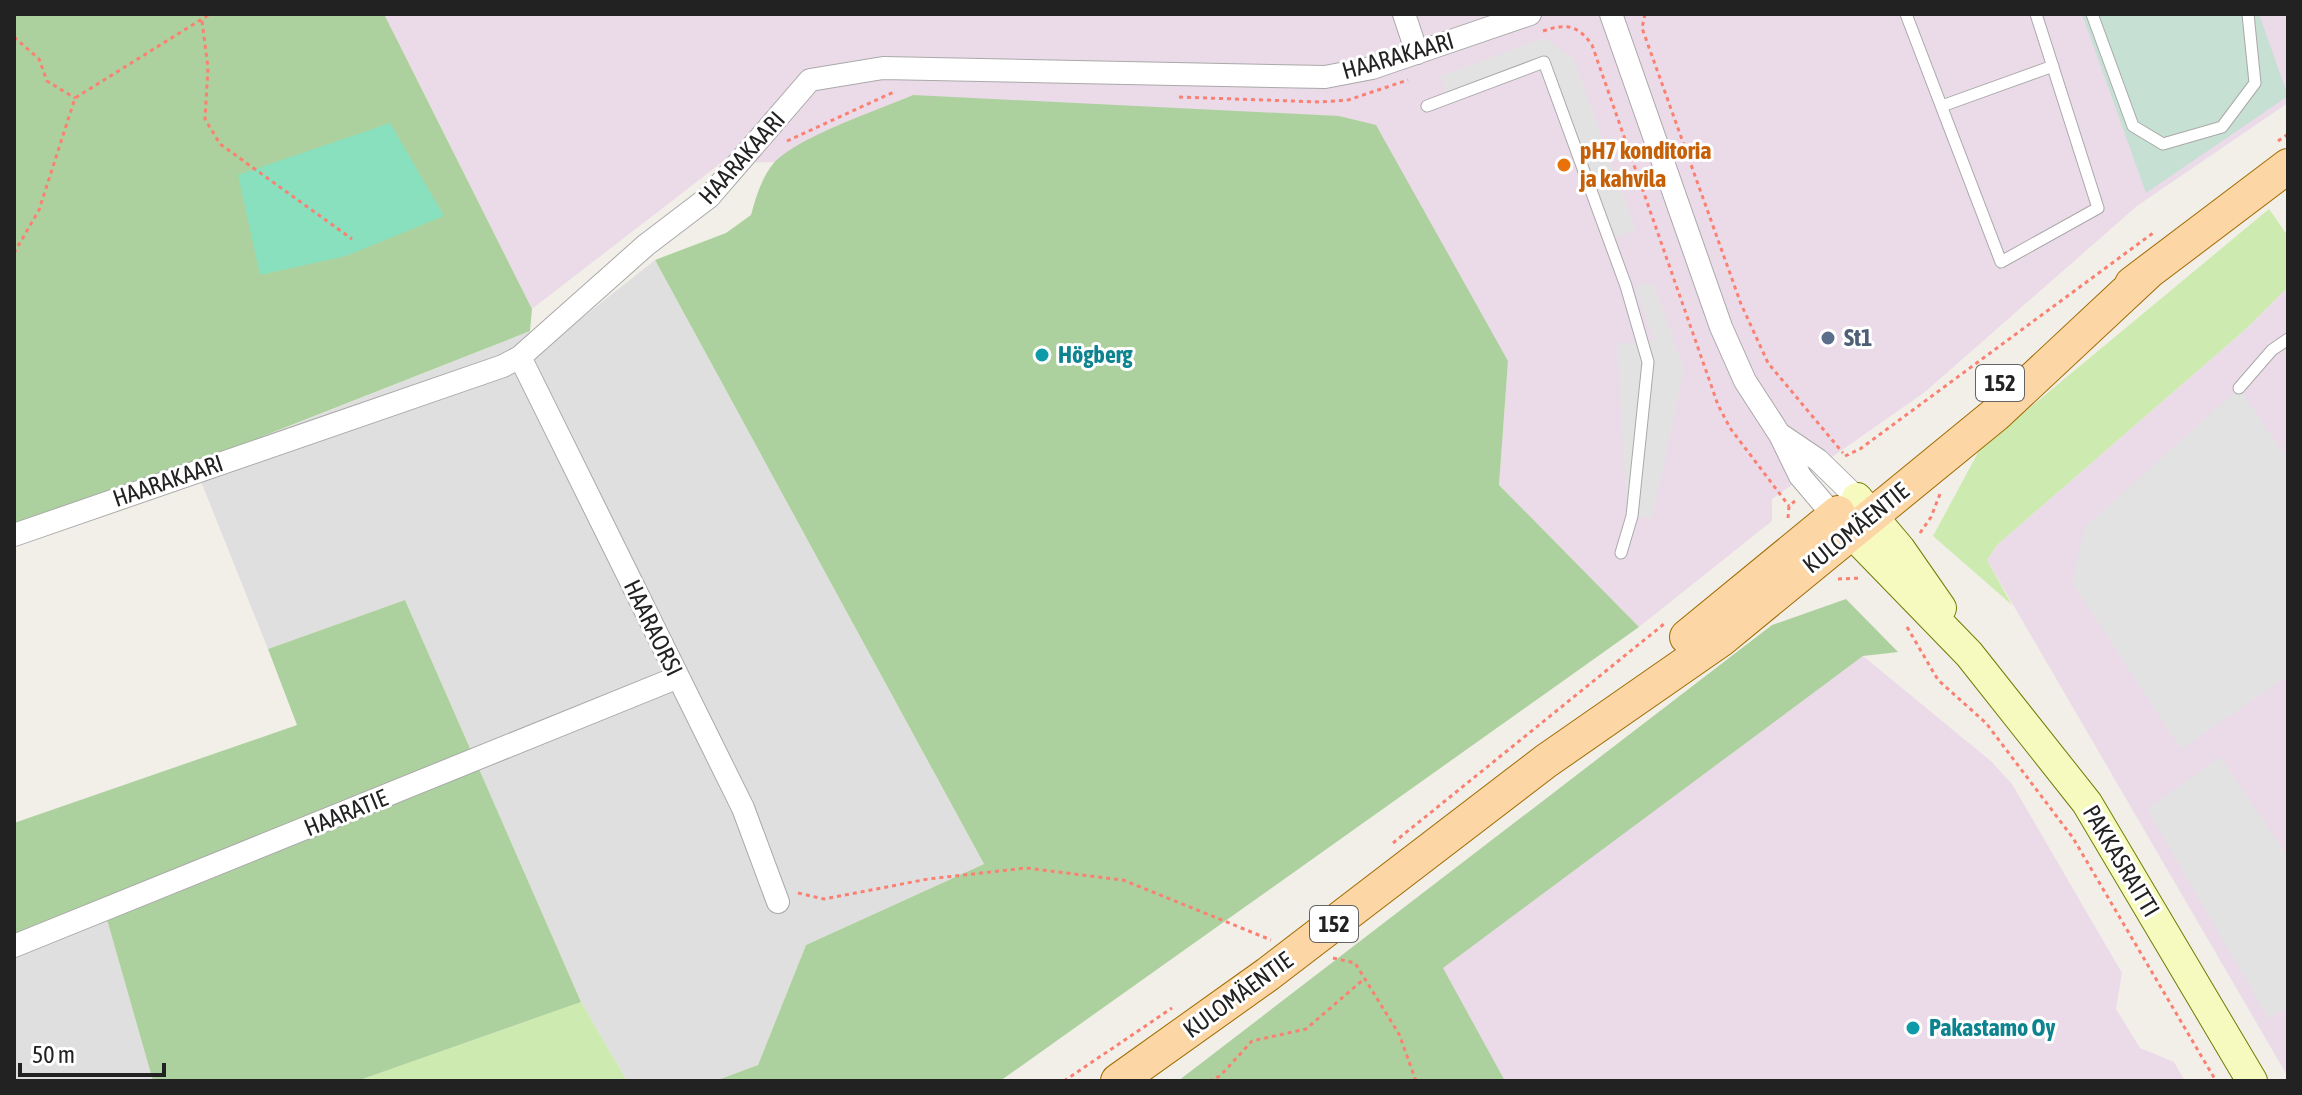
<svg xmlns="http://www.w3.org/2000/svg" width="2302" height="1095" font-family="'Asap Condensed',sans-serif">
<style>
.residential{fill:#e0dfdf}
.industrial{fill:#ebdbe8}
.grass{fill:#cdebb0}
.forest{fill:#add19e}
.wetland{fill:#c6e0d4}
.pitch{fill:#88e0be}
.parking{fill:#e2e2e2}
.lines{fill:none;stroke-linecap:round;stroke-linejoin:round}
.lane-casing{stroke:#a9a9a9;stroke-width:13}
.street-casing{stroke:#a9a9a9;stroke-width:24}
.secondary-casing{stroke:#707d05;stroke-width:32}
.primary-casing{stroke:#a06b00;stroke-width:36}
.path{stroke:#fa8072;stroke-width:3;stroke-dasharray:4 4;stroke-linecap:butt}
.lane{stroke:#fff;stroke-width:11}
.street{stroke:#fff;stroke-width:22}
.secondary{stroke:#f7fabf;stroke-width:30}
.primary{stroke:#fcd6a4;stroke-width:34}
.food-dot{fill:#e8710a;stroke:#fff;stroke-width:3}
.service-dot{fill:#5c6f8a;stroke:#fff;stroke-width:3}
.culture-dot{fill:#0f9aa8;stroke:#fff;stroke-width:3}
.labels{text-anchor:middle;stroke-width:6;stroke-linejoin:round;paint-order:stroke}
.shield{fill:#fff;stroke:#646464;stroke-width:2}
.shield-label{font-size:22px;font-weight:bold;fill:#222}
.street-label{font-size:24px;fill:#222;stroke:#fff}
.food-label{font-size:24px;font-weight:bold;fill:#c56008;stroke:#fff;text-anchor:start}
.service-label{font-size:24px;font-weight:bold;fill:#4e5e75;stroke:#fff;text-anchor:start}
.culture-label{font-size:24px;font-weight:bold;fill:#0d838f;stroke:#fff;text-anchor:start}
</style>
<rect width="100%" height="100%" fill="#f2efe9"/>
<path class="residential" d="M655 260 984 864 806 945 758 1065 715 1081H627L581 1002 405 600 268 649 194 464 530 331 543 349Z
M102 902 153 1081H14V936Z"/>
<path class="industrial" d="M384 14H2288V103L2137 206 1925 392 1772 499V521L1639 627 1499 485 1508 361 805 142 775 162 721 163 532 309Z
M2288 287V1077L1987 560 1997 545 2248 327Z
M1863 656 1992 762 2012 784 2122 973 2116 1009 2140 1048 2174 1062 2185 1081H1505L1442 968Z"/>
<path class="grass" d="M2269 209 2288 236V287L2248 327 1997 545 1987 560 2012 605 1933 536 1980 449Z
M581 1002 627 1081H357Z"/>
<path class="forest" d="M14 14H384L532 309 530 331 195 463 14 540Z
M913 95 1339 116 1376 125 1508 361 1499 485 1639 627 1000 1081H715L758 1065 806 945 984 864 655 260 726 233 751 215C756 197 761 179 773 164 796 137 879 110 913 95Z
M1846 599 1898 652 1863 656 1443 968 1505 1081H1178L1772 625Z
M405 600 581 1002 357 1081H153L102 902 14 936V823L297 725 268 649Z"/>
<path class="wetland" d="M2082 14H2259L2288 96 2146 193Z"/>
<path class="pitch" d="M390 123 444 216 346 256 260 275 238 175Z"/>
<path class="parking" d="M1545 38 1573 58 1636 230 1609 240 1544 63 1447 98 1440 76Z
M1644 283 1654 285 1684 369 1652 519 1627 515 1617 344 1654 340 1635 287Z
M2239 388 2288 460V676L2181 749 2072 583 2085 527Z
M2220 757 2288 857V1007L2269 1019 2147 809Z"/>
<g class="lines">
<defs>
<path id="lane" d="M1906 14 2001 262 2098 208 2036 14
M2092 14 2133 126 2163 144 2222 127 2255 83 2248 14
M1427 106 1544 62 1626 286 1648 362 1632 516 1621 553
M1942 106 2053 66
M2239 388 2272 350 2288 339"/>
<path id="street" d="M1404 14 1417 53
M1611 14 1721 327 1745 381 1780 435 1800 476 1834 516
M520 357 743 808 778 902
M1781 435 1818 460 1857 498
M14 535 503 366 520 357 646 245 709 197 810 80 883 68 1325 77 1372 68 1530 14
M14 946 676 678"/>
<path id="secondary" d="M1857 498 1900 549 1941 608
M1835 516 1969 654 2087 803 2252 1081"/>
<path id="primary" d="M2132 284 2288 166
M1687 637 1838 513
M1118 1081 1268 974 1546 761 1720 640 1996 414 2148 272"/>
</defs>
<use href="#lane" class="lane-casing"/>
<use href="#street" class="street-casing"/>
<use href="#secondary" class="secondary-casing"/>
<use href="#primary" class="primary-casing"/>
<path class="path" d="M1645 14 1642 28 1741 304 1768 363 1843 453
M202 21 208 68 205 119 220 144 352 239
M1543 31C1566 23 1578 25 1592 45L1718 405 1730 428 1789 506
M14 37 39 59 47 81 75 98
M1179 97 1320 102 1348 100 1408 80
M787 141 896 91
M2278 141 2288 134
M14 253 39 210 75 98 210 14
M1845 456 1860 449 2153 233
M1788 518 1789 506 1795 501
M1920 533 1931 517 1940 494
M1838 579 1862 578
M1907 627 1938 680 1986 723 2073 838 2216 1081
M1393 843 1664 624
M798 893 824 899 928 879 1026 868 1123 880 1271 940
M1333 958 1355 963 1399 1034 1416 1081
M1064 1081 1172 1008
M1209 1081 1220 1076 1252 1041 1306 1029 1364 979"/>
<use href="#lane" class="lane"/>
<use href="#street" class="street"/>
<use href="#secondary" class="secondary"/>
<use href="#primary" class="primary"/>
</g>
<circle class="food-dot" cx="1564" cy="165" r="8"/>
<circle class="service-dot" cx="1828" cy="338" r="8"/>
<g class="culture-dot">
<circle cx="1042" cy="355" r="8"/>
<circle cx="1913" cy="1028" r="8"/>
</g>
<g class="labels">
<g class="shield">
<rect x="1976" y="365" width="48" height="36" rx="6"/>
<rect x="1310" y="906" width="48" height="36" rx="6"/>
</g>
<g class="shield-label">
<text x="2000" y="391">152</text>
<text x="1334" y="932">152</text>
</g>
<g class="street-label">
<text transform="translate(1398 56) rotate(-16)" y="8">HAARAKAARI</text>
<text transform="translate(742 158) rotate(-48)" y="8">HAARAKAARI</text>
<text transform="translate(168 481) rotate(-19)" y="8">HAARAKAARI</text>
<text transform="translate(1856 528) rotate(-39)" y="8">KULOMÄENTIE</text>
<text transform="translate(653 628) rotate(64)" y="8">HAARAORSI</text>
<text transform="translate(346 813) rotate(-22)" y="8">HAARATIE</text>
<text transform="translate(2121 861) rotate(59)" y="8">PAKKASRAITTI</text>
<text transform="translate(1238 995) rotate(-36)" y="8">KULOMÄENTIE</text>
</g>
<g class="food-label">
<text x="1580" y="159">pH7 konditoria<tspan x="1580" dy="28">ja kahvila</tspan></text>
</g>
<g class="service-label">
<text x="1844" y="346">St1</text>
</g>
<g class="culture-label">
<text x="1058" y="363">Högberg</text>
<text x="1929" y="1036">Pakastamo Oy</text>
</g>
</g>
<rect width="2302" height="1095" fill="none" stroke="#222222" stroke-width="32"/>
<path d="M20 1063v12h144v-12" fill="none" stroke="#222222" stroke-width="4"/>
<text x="32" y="1063" font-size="24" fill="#222222" stroke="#ffffff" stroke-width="6" paint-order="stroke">50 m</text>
</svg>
